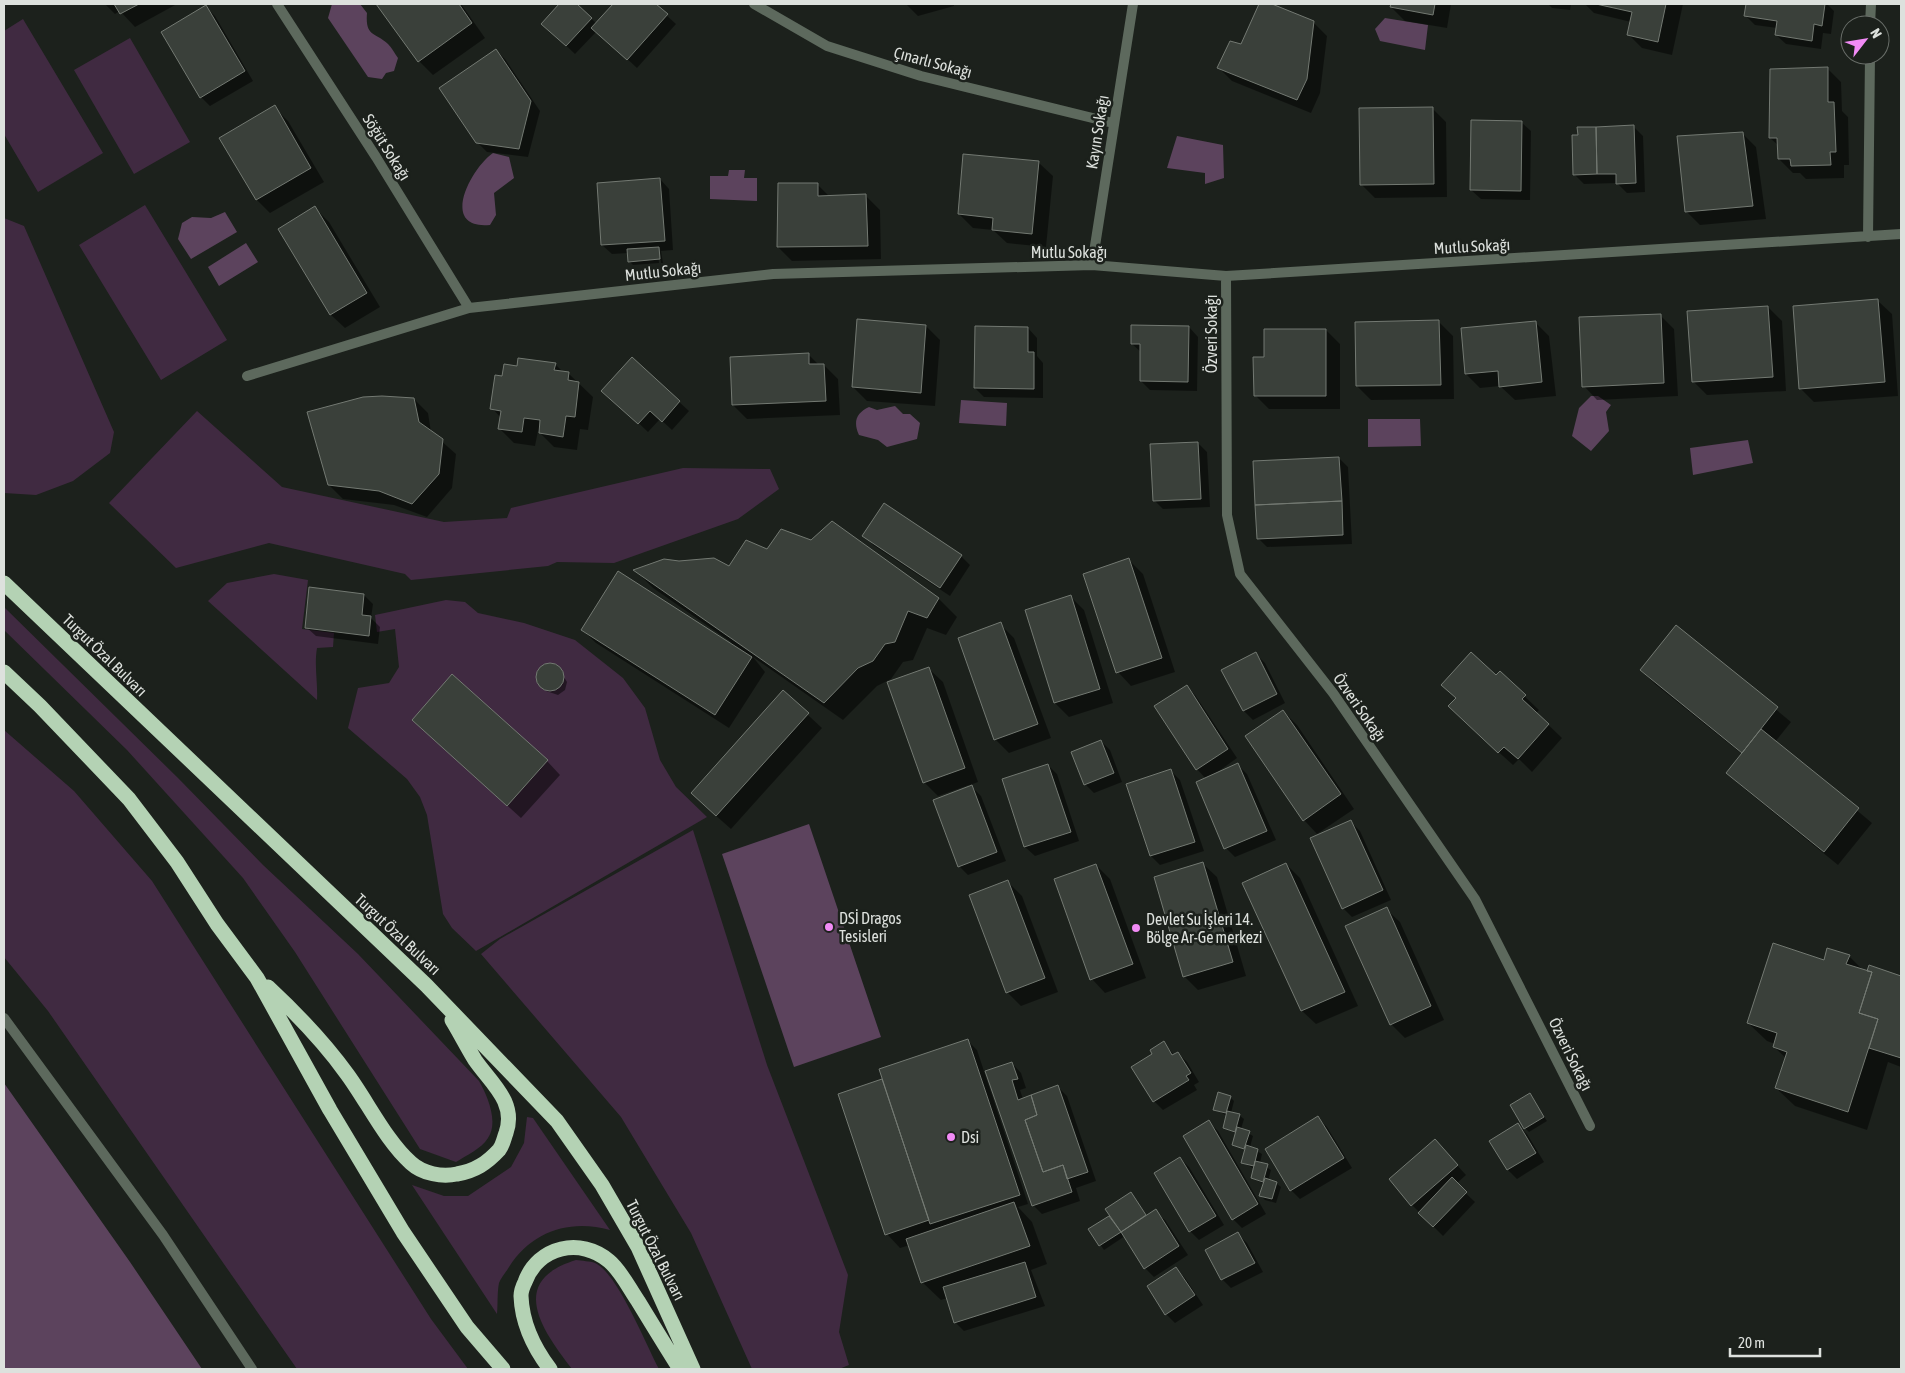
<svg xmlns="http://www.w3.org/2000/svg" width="1905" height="1373" font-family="'Asap Condensed',sans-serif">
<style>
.green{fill:#402a41}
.water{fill:#5c435d}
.shadow{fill:#0007}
.building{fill:#3a403a;stroke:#737972}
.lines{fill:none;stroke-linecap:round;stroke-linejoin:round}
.street{stroke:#5d695d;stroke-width:10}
.highway{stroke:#b4d2b4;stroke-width:15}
.poi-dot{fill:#f18bf5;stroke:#1c211c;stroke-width:2}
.labels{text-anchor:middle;stroke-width:5;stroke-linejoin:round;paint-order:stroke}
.street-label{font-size:16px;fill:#dde1dd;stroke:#1c211c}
.poi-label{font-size:16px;fill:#dde1dd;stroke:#1c211c;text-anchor:start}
</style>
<rect width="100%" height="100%" fill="#1c211c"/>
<path class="green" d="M23 19 103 153 38 192 4 134V31Z
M130 38 190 142 134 174 74 70Z
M145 205 227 340 161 380 79 245Z
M4 218 24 226 114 432 110 453 73 481 36 495 4 493Z
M197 411 282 487 444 522 507 518 511 508 683 468 770 469 779 489 738 519 642 553 614 563 557 562 548 566 411 580 405 574 269 543 176 568 109 503Z
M274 574 308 580 302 629 334 633 333 647 317 648C314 666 318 683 317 700L208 601 227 583Z
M446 600 465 602 478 613 524 623 575 640 623 678 645 708 660 760 676 787 707 817 476 951 452 928 443 914 427 815 420 797 407 779 348 728 358 688 389 683 399 667 395 629 377 632 375 615Z
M4 607 178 778 263 865 358 954 479 1081C487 1095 499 1122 488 1138 481 1149 467 1155 456 1162L420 1149 295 952 243 878 127 750 4 630Z
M4 730 74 791 152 881 431 1319 468 1369H297L48 1011 4 957Z
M693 830 767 1065 848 1275 839 1332 849 1365 839 1369H752L691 1233 621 1117 481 954 500 939Z
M527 1117 533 1118 610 1230C570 1219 532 1231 509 1267 506 1272 501 1278 499 1283 497 1293 498 1305 497 1314L412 1185 444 1196H468L511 1167 524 1143Z
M576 1260C582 1261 590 1261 595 1263 617 1272 647 1347 659 1369H572C542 1330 507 1281 576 1260Z"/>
<path class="water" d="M332 4H360L367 13C365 37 375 32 388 44 392 48 395 54 398 58L394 71 386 73 382 79 368 77 328 18Z
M1385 18 1428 25 1425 50 1380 41 1375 29Z
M1177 136 1223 145 1224 178 1205 184V173L1167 168Z
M493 153 509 157 514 178 494 193 496 215 490 225C439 230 470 169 493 153Z
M729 170H745L744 178H757V201L710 199V176H728Z
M225 212 237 232 191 259 178 239 182 223 192 217 211 218Z
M246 243 258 262 219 286 208 267Z
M1591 396H1598L1611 405 1606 412 1609 431 1591 451 1572 436 1579 408Z
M961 400 1007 403 1006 426 959 423Z
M895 406 903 414H910L920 423 917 439 887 447 878 440 859 435C853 422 856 413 869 407L877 410Z
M1368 419H1420L1421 446 1368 447Z
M1748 440 1753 463 1693 475 1690 448Z
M809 824 881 1037 794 1067 722 854Z
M4 1083 130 1262 202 1369H4Z"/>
<path class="shadow" d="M105 4H177L135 27 120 11 115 14Z
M378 4H461L485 38 433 75 419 61Z
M561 4H575L597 24 615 4H654L676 24 637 68 597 31 575 54 543 24Z
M906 4H954V6L918 16Z
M1261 4H1269L1313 22 1327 36 1320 93 1311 113 1232 81 1218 67 1242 45Z
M1392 4H1451L1447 28 1405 21 1391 7Z
M1548 4H1571L1570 10 1552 8Z
M1585 4H1683L1672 55 1642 48 1628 34 1631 22 1594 13Z
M1747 4H1827L1834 11 1831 34 1823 33 1821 49 1786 44 1776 35 1777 28 1755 25 1746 16Z
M206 7 215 16 253 81 210 106 201 97Z
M496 50 505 59 540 111 528 157 487 152 477 142Z
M1827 68 1841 82 1842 111 1848 117 1849 165H1844V178L1806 179 1800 173H1793L1779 159V146L1770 138Z
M274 107 288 121 324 182 270 213 256 199Z
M1432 108 1446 122 1447 197 1375 198 1361 184Z
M1521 122 1531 131 1530 200 1481 199 1471 190Z
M1634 127 1643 136 1645 192 1627 193 1617 183 1584 184 1574 174Z
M1742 133 1756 147 1766 219 1700 225 1686 211Z
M1039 163 1053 176 1046 247 1007 243 993 230 973 228 959 214Z
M660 179 669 189 673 250 661 251 663 263H661L660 251H658L659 263 633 265 629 261V253L612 254 602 245Z
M817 184 830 197 866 196 880 210 881 259 792 261 778 247Z
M315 208 329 222 380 307 345 328 331 315 279 229Z
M1878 301 1892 314 1898 396 1814 402 1800 388Z
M1768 307 1782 321 1786 391 1707 395 1693 381Z
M1660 315 1674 329 1678 396 1597 400 1584 386Z
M858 320 926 326 940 340 935 406 867 401 853 387Z
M1439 322 1453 336 1454 399 1371 400 1357 386Z
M1535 322 1549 336 1556 396 1515 400 1500 386 1480 388 1466 374 1462 329Z
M1189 327 1198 337 1197 391 1150 390 1141 381 1142 353 1132 344Z
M1028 328 1037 338V356L1043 363V398L984 397 975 388Z
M1326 330 1340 344V409H1269L1255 395Z
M808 354 819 365H824L838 379 840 415 747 419 733 405Z
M632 359 689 411 672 430 660 419 648 432 611 397Z
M555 364 563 372 568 373 593 397 588 430 580 429 577 450 554 447 538 431 535 446 514 443 500 429 501 418 492 408 503 377 518 367Z
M414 399 428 413 431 432 456 454 452 488 427 517 394 505 343 499 329 485Z
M1198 443 1207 452 1210 507 1163 509 1154 500Z
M1339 458 1348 467 1352 544 1267 547 1258 538Z
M884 504 961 556 970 565 950 596 873 545 864 535Z
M832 522 939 599 957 617 946 635 927 628 913 660 903 662 891 679 877 686 843 720 753 657 765 672 729 728 596 643 582 629 730 644 731 642 653 588 635 570 729 567 767 551 811 542Z
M1129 560 1143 574 1175 672 1131 686 1118 672Z
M364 595 373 604 371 618 380 627 378 644 316 636 306 627Z
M1070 596 1084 610 1113 703 1069 717 1055 703 1026 610Z
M1000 624 1014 638 1051 738 1009 753 995 739Z
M1677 627 1791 722 1775 742 1872 823 1838 865 1741 786 1727 773 1742 754 1655 684 1641 670Z
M1256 654 1265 663 1285 703 1253 720 1244 711 1223 671Z
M549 665 559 669 567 682 565 690 558 695 546 691 538 678 540 670Z
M929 669 943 682 978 782 970 785 981 796 1006 861 968 875 959 866 969 785 938 796 924 782Z
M1500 673 1539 710 1536 713 1562 738 1532 772 1519 759 1513 765 1463 720Z
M1186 686 1195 695 1237 758 1212 776 1238 765 1247 774 1276 840 1235 857 1226 848 1206 779 1197 769Z
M783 692 822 728 731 829 706 807Z
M1283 711 1297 725 1354 809 1317 834 1304 820Z
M427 733 547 761 560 775 521 818Z
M1101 741 1110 750 1122 782 1094 793 1085 784Z
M1048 765 1057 774 1079 841 1035 856 1025 847 1003 780Z
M1171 771 1180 780 1204 851 1160 865 1151 856 1128 785Z
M1351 822 1360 831 1391 900 1352 917 1343 908Z
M1203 864 1217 877 1246 976 1198 990 1184 976Z
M1286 864 1300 878 1358 1006 1316 1024 1302 1011 1244 883Z
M1096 865 1110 879 1146 978 1105 993 1092 979Z
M1008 882 1022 896 1058 992 1021 1006 1007 992Z
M1386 909 1400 922 1444 1020 1405 1038 1391 1024Z
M1849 956 1864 971 1867 972 1869 967 1901 977V1067L1888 1062 1867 1130 1795 1106 1776 1088 1786 1058 1774 1047 1775 1044 1767 1041 1748 1023 1824 962Z
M968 1041 977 1050 1028 1204 1018 1207 1032 1222 1047 1264 1031 1270 1045 1306 964 1331 955 1322 947 1298 941 1300 922 1282 910 1245 900 1248 887 1234 882 1081 885 1084Z
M1164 1043 1174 1055 1178 1053 1187 1062 1199 1082 1194 1085 1197 1090 1163 1110 1154 1101V1054Z
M1012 1063 1021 1073 1026 1088 1020 1090 1023 1099 1058 1087 1067 1096 1096 1181 1076 1188 1080 1201 1042 1214 1033 1205 987 1072Z
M1529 1095 1547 1121 1529 1132 1525 1128Z
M1230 1097 1234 1101 1231 1113 1239 1115 1244 1119 1241 1129 1253 1136 1250 1147 1262 1154 1260 1163 1271 1170 1268 1181 1276 1183 1281 1187 1276 1203 1265 1200 1261 1196 1264 1184 1252 1178 1254 1169 1243 1162 1246 1151 1234 1144 1237 1134 1224 1128 1227 1116 1215 1109Z
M1318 1118 1327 1127 1352 1168 1300 1199 1291 1190 1267 1149Z
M1209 1122 1218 1131 1266 1214 1242 1228 1233 1219Z
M1518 1125 1527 1134 1544 1162 1517 1179 1508 1170 1491 1142Z
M1435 1141 1466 1175 1456 1184 1475 1202 1443 1236 1412 1205Z
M1180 1158 1189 1167 1224 1225 1199 1240 1190 1231Z
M1131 1194 1147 1216 1155 1211 1165 1220 1188 1255 1154 1277 1145 1268 1125 1236 1104 1250 1090 1230 1111 1216Z
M1238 1234 1247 1243 1263 1272 1231 1288 1222 1279Z
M1176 1269 1185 1278 1203 1305 1175 1323 1166 1314Z"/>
<path class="building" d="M114 4H139L120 14Z
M376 4H459L472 23 418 62Z
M559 4H577L592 18 566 46 541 24Z
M613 4H656L668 14 627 60 591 28Z
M1259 4H1272L1314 21 1307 79 1297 100 1217 68 1230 41 1241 44Z
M1391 4H1435L1433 15 1390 7Z
M1596 4H1666L1658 42 1627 35 1632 12Z
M1746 4H1825L1822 26 1814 24 1812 41 1775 35 1777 21 1744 16Z
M206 5 245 71 200 98 161 32Z
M496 49 531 101 519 149 476 143 439 88Z
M1828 67V102H1834L1836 152H1830L1831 165 1791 166 1790 159H1778L1777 138H1769L1770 69Z
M275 105 311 168 256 200 219 138Z
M1433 107 1434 184 1360 185 1359 108Z
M1471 120 1522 121 1521 191 1470 190Z
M1634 125 1636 183 1616 184V174H1597L1596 127Z
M1577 127H1596L1597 174 1573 175 1572 135H1578Z
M1743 132 1753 206 1685 212 1677 136Z
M963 154 1039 161 1032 234 992 230 993 218 958 214Z
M660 178 665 241 601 245 597 183Z
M778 183H818V196L866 194 868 246 777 247Z
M315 206 367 293 330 315 278 229Z
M659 247 660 259 628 262 627 249Z
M1878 299 1885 382 1799 389 1793 306Z
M1768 306 1773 377 1692 382 1687 311Z
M1661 314 1664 383 1582 387 1579 317Z
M857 319 926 325 921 393 852 387Z
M1439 320 1441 385 1356 386 1355 322Z
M1536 321 1542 382 1499 387 1498 371 1465 374 1461 328Z
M1131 325 1189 326 1188 382 1140 381V344H1131Z
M975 326 1028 327V352H1034V389L974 388Z
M1264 329H1326V396H1254L1253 357H1264Z
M809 353V364H824L826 401 732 405 730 357Z
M632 357 680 401 662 422 650 411 638 424 601 391Z
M518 358 556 363 554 370 569 372 568 380 579 382 575 417 566 416 563 437 539 433 540 420 524 418 522 432 498 429 501 411 490 409 495 375 502 376 504 364 517 366Z
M382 396 414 398 419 422 443 439 439 474 412 504 379 491 328 485 307 412 363 397Z
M1198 442 1201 499 1153 501 1150 444Z
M1339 457 1342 501 1255 505 1253 461Z
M1342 501 1343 535 1257 539 1255 505Z
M884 503 962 555 940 588 862 536Z
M832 521 939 598 927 618 908 611 895 642 885 644 873 661 858 668 824 703 633 570 664 559 679 561 714 558 729 566 746 540 767 549 781 529 811 540Z
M1129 558 1162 658 1116 673 1083 574Z
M618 571 752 657 715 715 581 630Z
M309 587 364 594 362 615 371 616 369 636 305 628Z
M1071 595 1100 689 1054 703 1025 610Z
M1001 622 1038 724 994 740 958 638Z
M1676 625 1778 707 1742 753 1640 670Z
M1256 652 1277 694 1243 711 1221 670Z
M1471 652 1496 675 1500 671 1526 695 1522 699 1549 724 1518 759 1504 747 1498 753 1448 706 1456 698 1441 685Z
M536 677a14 14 0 1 1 28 0a14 14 0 1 1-28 0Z
M929 667 965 768 923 783 887 682Z
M452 674 548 760 507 806 412 720Z
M1187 685 1228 749 1196 770 1154 706Z
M783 690 809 713 716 816 691 793Z
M1283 710 1341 794 1303 821 1245 736Z
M1761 729 1859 808 1824 852 1726 773Z
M1101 740 1114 773 1084 785 1071 752Z
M1238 763 1267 831 1224 849 1196 782Z
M1048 764 1071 832 1024 847 1002 779Z
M1171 769 1195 842 1150 856 1126 784Z
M972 785 997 852 958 867 933 800Z
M1351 820 1383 890 1342 909 1310 838Z
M1203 862 1233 962 1183 977 1154 877Z
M1286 863 1345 992 1301 1011 1242 883Z
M1096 864 1133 964 1090 980 1054 879Z
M1008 880 1045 978 1006 993 969 895Z
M1387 907 1431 1006 1390 1025 1345 926Z
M1773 943 1824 960 1827 948 1850 955 1846 964 1872 972 1859 1013 1878 1019 1848 1112 1775 1088 1787 1052 1773 1047 1777 1033 1747 1023Z
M1869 965 1901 976V1058L1869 1048 1878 1019 1859 1013 1872 972 1867 971Z
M968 1039 1020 1195 930 1224 879 1069Z
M1164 1041 1172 1055 1178 1052 1191 1073 1186 1076 1189 1080 1153 1102 1131 1067 1152 1054 1150 1050Z
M1012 1062 1018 1079 1012 1080 1018 1100 1031 1095 1037 1115 1025 1120 1043 1172 1063 1165 1072 1192 1032 1206 985 1071Z
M882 1079 929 1220 885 1235 838 1094Z
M1058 1085 1088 1172 1067 1179 1063 1165 1043 1172 1025 1120 1037 1115 1031 1095Z
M1218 1092 1231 1096 1226 1113 1213 1110Z
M1530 1093 1544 1117 1524 1129 1510 1105Z
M1227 1111 1240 1114 1235 1132 1223 1128Z
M1318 1116 1344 1158 1290 1191 1265 1149Z
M1209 1120 1258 1204 1232 1220 1183 1136Z
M1518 1123 1536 1153 1507 1170 1489 1141Z
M1237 1127 1250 1131 1244 1149 1232 1145Z
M1435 1139 1458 1165 1411 1206 1389 1179Z
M1246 1145 1258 1149 1254 1166 1241 1163Z
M1180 1157 1216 1216 1189 1232 1154 1173Z
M1255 1161 1268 1164 1263 1182 1251 1178Z
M1452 1177 1467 1192 1433 1227 1418 1213Z
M1265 1178 1277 1182 1272 1199 1259 1196Z
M1131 1192 1146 1215 1121 1232 1105 1209Z
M1014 1202 1030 1246 921 1283 906 1239Z
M1156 1209 1179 1246 1144 1269 1121 1232Z
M1109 1216 1121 1232 1099 1246 1088 1229Z
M1238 1232 1255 1263 1221 1280 1205 1250Z
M1025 1262 1036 1297 954 1323 943 1287Z
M1176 1267 1195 1295 1165 1315 1147 1286Z"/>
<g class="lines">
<path class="street" d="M277 4 376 157 469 308
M754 4 827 46 921 76 1113 123
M1870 25 1871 4
M1868 237 1870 55
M1092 265 1133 4
M1226 276 1227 515 1240 574 1333 693 1475 899 1590 1126
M247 376 469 308 773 274 1092 265 1226 276 1901 234
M4 1018 163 1235 252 1369"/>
<path class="highway" d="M4 583 426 985 557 1121 602 1185 638 1247 693 1369
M4 672 40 706 129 799 177 862 217 924 257 978 330 1110 403 1232 467 1327 503 1369
M268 987C297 1014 324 1042 347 1074 367 1101 386 1141 411 1163 423 1174 442 1177 457 1174 475 1171 487 1163 499 1150 503 1145 504 1138 506 1133 517 1102 490 1082 475 1060 467 1047 460 1033 452 1020
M550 1369C534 1348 522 1323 521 1296 521 1292 523 1286 525 1282 538 1246 581 1237 609 1261 621 1271 629 1288 638 1301 652 1324 666 1347 680 1369"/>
</g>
<g class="poi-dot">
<circle cx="829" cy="927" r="5"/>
<circle cx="1136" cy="928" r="5"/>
<circle cx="951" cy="1137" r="5"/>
</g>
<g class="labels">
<g class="street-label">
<text transform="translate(933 62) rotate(15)" y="6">Çınarlı Sokağı</text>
<text transform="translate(1097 132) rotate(-81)" y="6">Kayın Sokağı</text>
<text transform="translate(387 147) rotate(58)" y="6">Söğüt Sokağı</text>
<text transform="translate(1472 246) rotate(-3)" y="6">Mutlu Sokağı</text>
<text x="1069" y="258">Mutlu Sokağı</text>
<text transform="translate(663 271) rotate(-6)" y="6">Mutlu Sokağı</text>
<text transform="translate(1211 334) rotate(-90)" y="6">Özveri Sokağı</text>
<text transform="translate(105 655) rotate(44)" y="6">Turgut Özal Bulvarı</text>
<text transform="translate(1360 707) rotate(55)" y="6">Özveri Sokağı</text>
<text transform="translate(398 934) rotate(43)" y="6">Turgut Özal Bulvarı</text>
<text transform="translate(1571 1054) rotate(64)" y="6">Özveri Sokağı</text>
<text transform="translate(656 1250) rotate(63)" y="6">Turgut Özal Bulvarı</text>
</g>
<g class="poi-label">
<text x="839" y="924">DSİ Dragos<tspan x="839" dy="18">Tesisleri</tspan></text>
<text x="1146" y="925">Devlet Su İşleri 14.<tspan x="1146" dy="18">Bölge Ar-Ge merkezi</tspan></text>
<text x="961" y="1143">Dsi</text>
</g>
</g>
<rect width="1905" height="1373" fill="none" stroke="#dde1dd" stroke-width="10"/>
<g transform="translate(1865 40) rotate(59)"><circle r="24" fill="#1c211c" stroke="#696e69"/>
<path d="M0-4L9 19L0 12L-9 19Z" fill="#f18bf5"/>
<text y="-8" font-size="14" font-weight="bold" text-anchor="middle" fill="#dde1dd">N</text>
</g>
<path d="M1730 1348v8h90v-8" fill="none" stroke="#dde1dd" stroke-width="2.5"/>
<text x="1738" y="1348" font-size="15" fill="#dde1dd" stroke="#1c211c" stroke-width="4" paint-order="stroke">20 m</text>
</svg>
